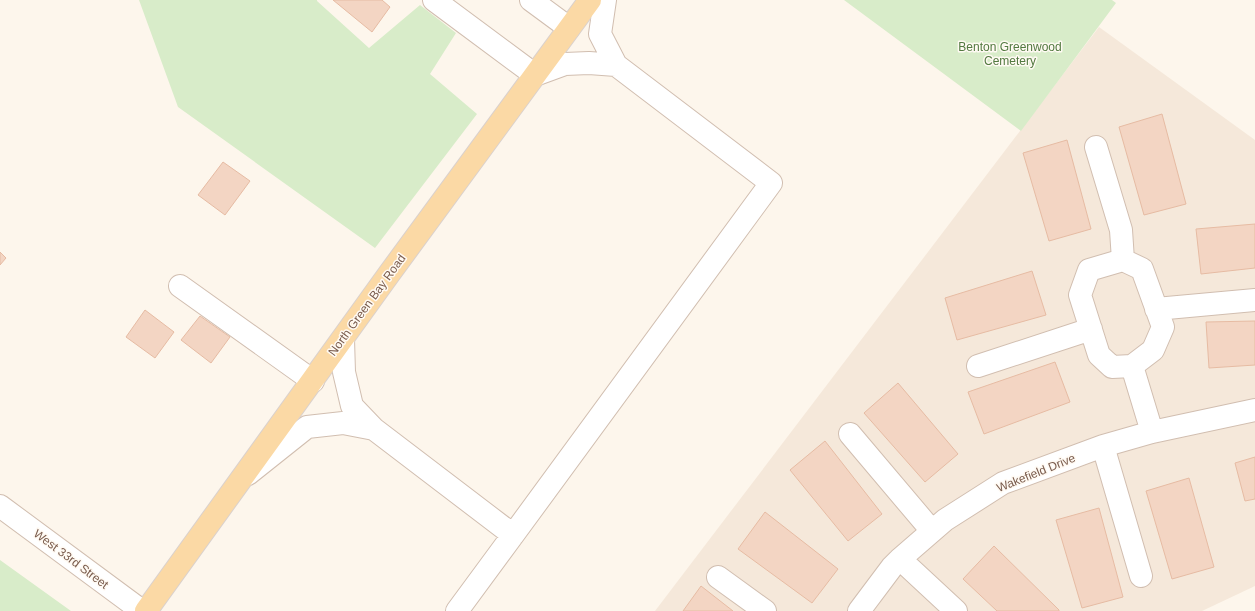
<svg xmlns="http://www.w3.org/2000/svg" width="1255" height="611" font-family="Arial,sans-serif">
<style>
.residential{fill:#f5e8da}
.green{fill:#d8ecc9}
.building{fill:#f3d5c3;stroke:#e6bba3}
.lines{fill:none;stroke-linecap:round;stroke-linejoin:round}
.minor-casing{stroke:#d1beb0;stroke-width:24}
.major-casing{stroke:#dad1cd;stroke-width:24}
.minor{stroke:#fff;stroke-width:22}
.major{stroke:#fbd9a5;stroke-width:22}
.labels{text-anchor:middle;stroke-width:3;stroke-linejoin:round;paint-order:stroke}
.park-label{font-size:12px;fill:#537a41;stroke:#fffaf3}
.street-label{font-size:12px;fill:#7a5c4d;stroke:#fffaf3}
</style>
<rect width="100%" height="100%" fill="#fdf6ec"/>
<path class="residential" d="M1099 27 1255 140V586L1202 611H655Z"/>
<path class="green" d="M139 0H317V1L369 48 420 5 456 33 430 74 477 114 375 248 178 107Z
M844 0H1112L1116 3 1021 131Z
M0 560 71 611H0Z"/>
<path class="building" d="M333 0H382L390 7 372 32Z
M1162 114 1186 204 1144 215 1119 127Z
M1067 140 1091 229 1049 241 1023 153Z
M223 162 250 181 225 215 198 195Z
M1255 224V268L1201 274 1196 229Z
M0 252 6 258 0 265Z
M1032 271 1046 315 957 340 945 298Z
M145 310 174 332 155 358 126 337Z
M200 316 230 337 211 363 181 340Z
M1255 321V365L1209 368 1206 322Z
M1055 362 1070 402 984 434 968 392Z
M898 383 958 454 925 482 864 413Z
M825 441 882 514 848 541 790 470Z
M1255 457V499L1245 501 1235 463Z
M1189 478 1214 567 1172 579 1146 491Z
M1099 508 1123 597 1082 608 1056 520Z
M765 512 838 569 812 603 738 549Z
M994 546 1059 610V611H997L963 579Z
M701 586 733 611H683Z"/>
<g class="lines">
<defs>
<path id="minor" d="M434 0 535 75 565 64 589 63 616 65
M531 0 569 28
M1096 147 1121 230 1123 260
M180 286 313 381
M1156 309 1255 300
M343 339 344 372 352 406 374 429 513 535 771 183 616 65 600 34 605 0
M978 366 1091 329
M1132 366 1112 367 1099 355 1080 295 1089 270 1123 260 1142 269 1163 327 1153 350 1132 366 1152 432
M850 434 932 531
M1103 446 1141 576
M248 474 307 427 343 423 374 429
M0 506 142 611
M900 559 956 611
M718 577 765 611
M457 611 513 535
M859 611 892 567 900 559 945 520 1003 483 1103 446 1152 432 1255 410"/>
<path id="major" d="M146 611 389 274 590 0"/>
</defs>
<use href="#minor" class="minor-casing"/>
<use href="#major" class="major-casing"/>
<use href="#minor" class="minor"/>
<use href="#major" class="major"/>
</g>
<g class="labels">
<g class="park-label">
<text x="1010" y="51">Benton Greenwood<tspan x="1010" dy="14">Cemetery</tspan></text>
</g>
<g class="street-label">
<text transform="translate(367 305) rotate(-54)" y="4">North Green Bay Road</text>
<text transform="translate(1036 473) rotate(-22)" y="4">Wakefield Drive</text>
<text transform="translate(71 559) rotate(37)" y="4">West 33rd Street</text>
</g>
</g>
</svg>
